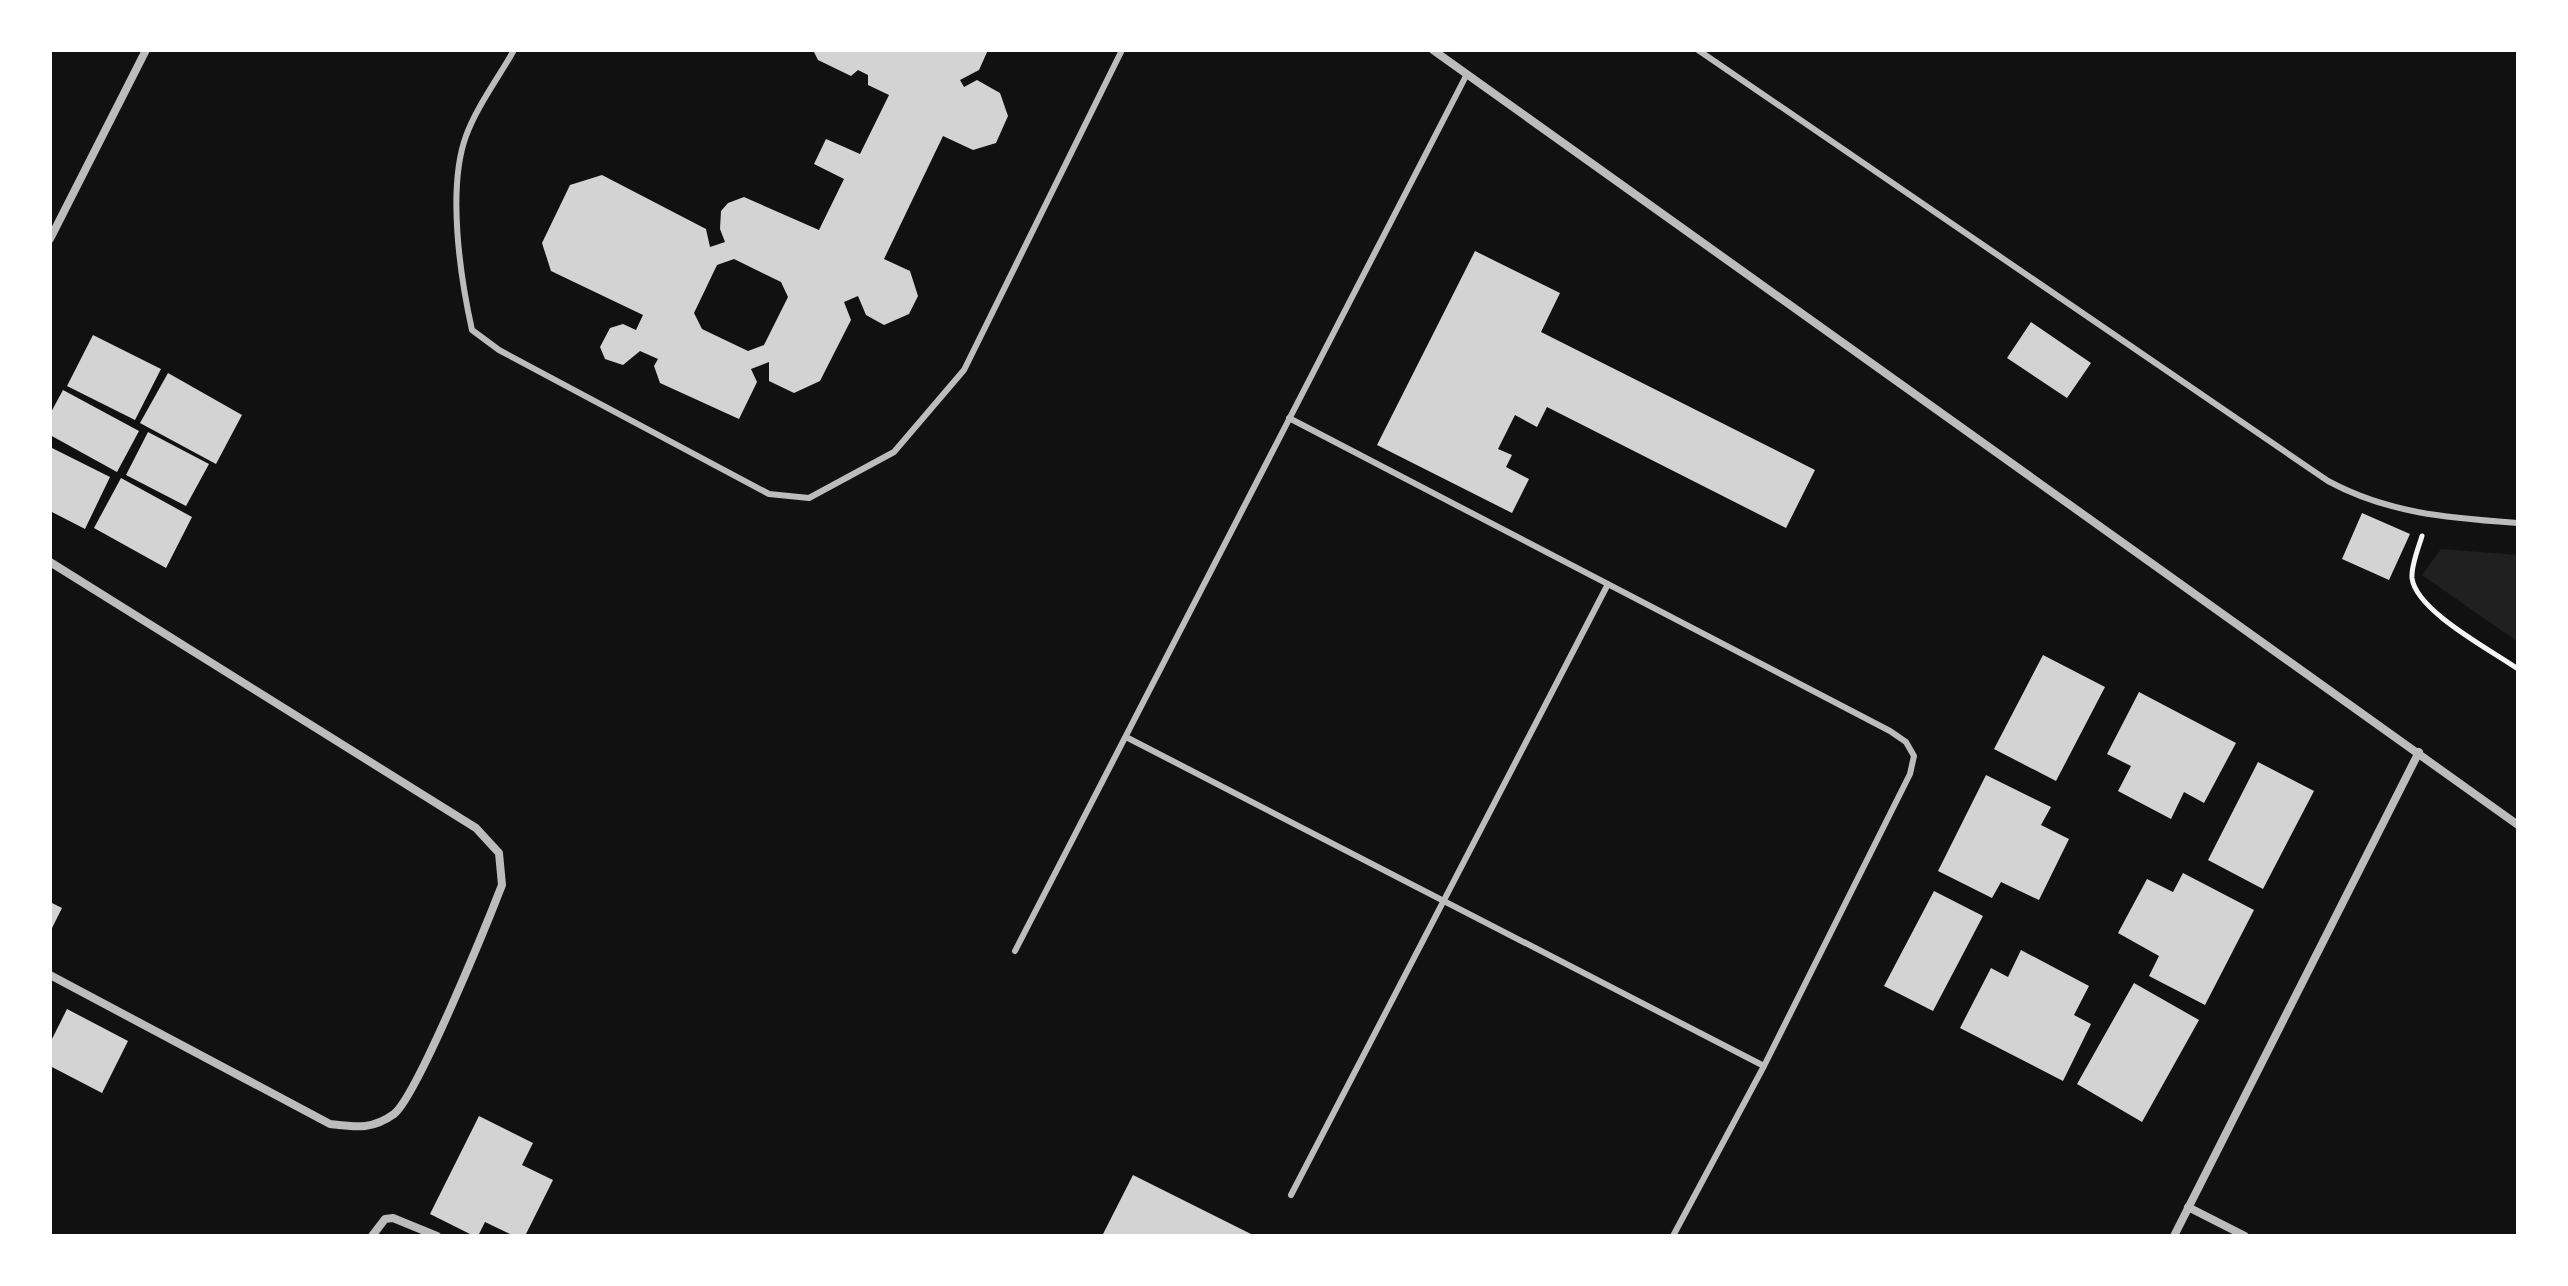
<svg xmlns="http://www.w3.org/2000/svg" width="2568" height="1286" font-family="'Alegreya Sans',sans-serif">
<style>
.green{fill:#202020}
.building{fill:#d3d3d3;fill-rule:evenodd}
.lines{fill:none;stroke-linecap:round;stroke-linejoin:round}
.path{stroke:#f5f5f5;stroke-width:5}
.service{stroke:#bcbcbc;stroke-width:6}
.minor{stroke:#bcbcbc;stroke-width:8}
</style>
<rect width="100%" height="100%" fill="#111"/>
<path class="green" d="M2441 549 2518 555V642L2422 575Z"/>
<path class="building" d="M813 50H988L979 70 960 80 964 87 977 80 1000 93 1008 116 996 143 973 150 943 136 884 259 910 271 918 296 909 314 884 325 866 315 858 296 844 302 851 320 820 381 794 393 769 381V362L751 369 757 382 739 419 660 383 654 366 658 359 640 351 623 365 605 359 600 347 610 328 623 324 636 330 643 315 551 271 542 243 570 185 602 175 706 229 710 247 725 242 720 229 721 211 728 203 744 197 819 230 844 179 814 164 826 139 860 154 889 95 868 85V75L858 70 851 76 818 60ZM734 259 781 282 788 297 764 345 748 351 702 329 694 313 717 265Z
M1475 251 1560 293 1541 332 1815 470 1786 528 1547 407 1537 427 1515 415 1498 449 1512 455 1506 467 1529 479 1512 513 1377 445Z
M2031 322 2091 363 2067 398 2007 358Z
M93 335 161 369 135 420 67 386Z
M168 373 242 415 216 464 140 423Z
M63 390 139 431 117 472 50 435V414Z
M148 432 209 464 186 506 126 475Z
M50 447 110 477 85 529 50 511Z
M121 478 192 517 166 568 94 528Z
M2362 513 2410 534 2389 580 2342 559Z
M2043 655 2105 687 2056 781 1994 749Z
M2139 692 2236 743 2204 803 2184 792 2171 819 2118 791 2131 766 2107 754Z
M2258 762 2314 791 2263 889 2208 860Z
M1986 775 2051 807 2041 825 2069 839 2039 900 2001 882 1992 898 1938 871Z
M2183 873 2254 910 2205 1005 2149 976 2159 956 2118 933 2147 879 2173 892Z
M1934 891 1983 916 1933 1011 1884 986Z
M50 902 62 908 50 932Z
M2021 950 2089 986 2074 1015 2091 1024 2063 1081 1960 1028 1991 968 2008 977Z
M2134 983 2199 1020 2142 1122 2077 1084Z
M67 1009 128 1041 102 1093 50 1066V1043Z
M479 1116 533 1143 522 1165 553 1180 525 1236H514L485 1222 478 1236H474L430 1214Z
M1133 1175 1255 1236H1102Z"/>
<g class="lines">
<path class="path" d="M2422 536C2418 549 2411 566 2412 578 2416 611 2491 650 2518 669"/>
<path class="service" d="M514 50C499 77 477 106 466 136 447 188 460 276 472 330L499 350 769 494 809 498 894 452 964 370 1122 50
M1698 50 2328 481C2389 514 2450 518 2518 523
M1289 418 1890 731 1906 742 1914 756 1910 774 1764 1066 1673 1236
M1126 737 1764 1066
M1015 951 1467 74
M1291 1195 1608 584"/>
<path class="minor" d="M1433 50 2518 825
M50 239 146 50
M50 562 476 828 499 853 502 885C488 921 417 1096 394 1114 372 1130 356 1127 330 1124L50 975
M2188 1207 2245 1236
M372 1236 385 1219 393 1218 437 1236
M2174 1236 2419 752"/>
</g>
<rect width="2568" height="1286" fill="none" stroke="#ffffff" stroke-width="104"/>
</svg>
